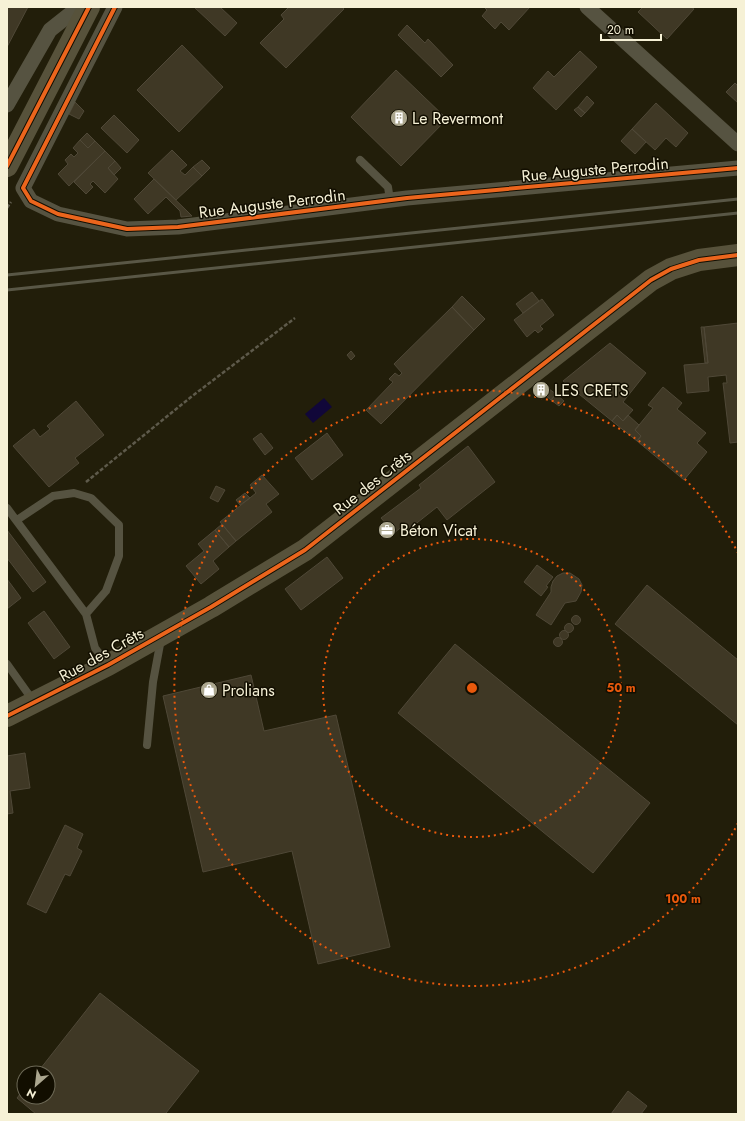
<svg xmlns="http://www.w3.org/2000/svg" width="745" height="1121" font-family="Jost,sans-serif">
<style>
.water{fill:#110739}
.building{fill:#3f3825;stroke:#4f4837}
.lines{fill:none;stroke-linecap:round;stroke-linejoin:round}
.path{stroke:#5e5a4b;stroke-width:2.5;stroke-dasharray:4 2;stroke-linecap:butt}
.lane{stroke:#565341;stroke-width:8}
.street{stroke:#565341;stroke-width:15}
.secondary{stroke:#57523b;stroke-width:22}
.rail{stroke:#595746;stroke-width:3}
.cycleway-casing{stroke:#120e00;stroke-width:6}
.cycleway{stroke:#eb651d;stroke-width:4}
.ring{fill:none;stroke:#e8590c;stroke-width:2;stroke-dasharray:2 4}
.labels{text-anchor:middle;stroke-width:3;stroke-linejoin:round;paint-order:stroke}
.poi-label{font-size:16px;fill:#f6f1d6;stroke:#120e00;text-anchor:start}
.street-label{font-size:16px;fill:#f6f1d6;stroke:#120e00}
.centre{fill:#e8590c;stroke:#120e00;stroke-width:2}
.ring-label{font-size:12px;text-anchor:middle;font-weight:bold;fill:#e8590c;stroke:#120e00;stroke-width:3;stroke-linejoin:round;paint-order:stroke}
</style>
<rect width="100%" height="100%" fill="#221e0a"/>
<path class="water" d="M324 398 332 407 313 423 305 414Z"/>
<path class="building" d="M7 7H28L7 47Z
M194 7H220L237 23 225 36Z
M289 7H342L344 9 286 68 260 43 284 19 281 15Z
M484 7H530L509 30 501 22 495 29 482 16 487 10Z
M643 7H691L694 9 667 39 638 12Z
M407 25 425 43 428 39 453 65 441 77 398 35Z
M182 45 223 87 179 132 137 90Z
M580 51 597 67 556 110 533 88 548 71 554 77Z
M396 70 447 119 401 166 351 117Z
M735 83 738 86V103L726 92Z
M587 96 594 103 585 113 578 107Z
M75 102 84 111 79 119 69 114Z
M656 103 688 133 676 147 666 138 655 150 632 129Z
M578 107 585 113 581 117 574 110Z
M114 115 139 140 127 153 101 128Z
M632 129 646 142 635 154 621 141Z
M87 133 95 141 88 148 80 140Z
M80 140 88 148 95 141 105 151 69 186 58 174 68 164 65 160 71 154 74 157 78 153 73 148Z
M172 150 187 165 180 171 185 175 193 167 202 176 176 200 148 173Z
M105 151 115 161 108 168 118 179 105 193 93 181 90 184 93 187 86 194 74 182Z
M202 160 210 168 202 176 193 167Z
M115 161 121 168 114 175 108 168Z
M154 179 187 211 192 216 181 217 180 211 166 197 148 214 134 199Z
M532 292 539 301 523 313 516 304Z
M462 296 485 319 474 330 452 307Z
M542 299 554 315 540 326 543 329 538 333 535 330 527 337 514 320Z
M452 307 474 330 381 424 366 410 393 382 389 379 395 373 399 376 402 373 394 364Z
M738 323V442L730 443 723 383H727L726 375 708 377 709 391 687 393 684 365 708 363 704 327Z
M701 327H704L708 363H705Z
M610 343 646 373 623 402 633 410 623 421 617 415 612 421 563 381Z
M351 351 355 356 351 360 347 355Z
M541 385 546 389 541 396 535 391Z
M663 387 682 403 677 409 706 433 697 443 707 452 684 480 637 441 641 436 635 430 653 408 648 405Z
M549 389 556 394 551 400 544 394Z
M556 394 564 401 559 406 551 400Z
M76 401 104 435 75 458 79 463 49 487 13 446 34 429 40 437 50 429 47 426Z
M617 415 623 421 628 415 639 425 635 430 641 436 637 441 612 421Z
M261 433 273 448 265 455 253 439Z
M327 433 343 455 312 480 295 458Z
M468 446 495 482 447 520 437 507 408 530 404 525 394 533 381 518 421 488 419 485Z
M262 475 279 494 266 504 272 512 236 541 220 522 256 493 250 485Z
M216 486 225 490 218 502 210 498Z
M245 493 250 498 240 505 236 500Z
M222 524 236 541 229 547 215 530Z
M7 530 46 582 33 592 7 558Z
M215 530 229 547 213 561 219 569 201 584 186 566 204 551 198 544Z
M327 557 343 578 301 610 285 589Z
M537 565 553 577 546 586 548 587 541 596 524 582Z
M563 573H570L579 579 582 585 581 592 576 601 565 603 551 625 536 615 551 592V587L553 581 557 576Z
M7 579 21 598 7 609Z
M647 585 738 660V725L615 624Z
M44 611 70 647 54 659 28 623Z
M571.5 620a4.5 4.5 0 1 1 9 0a4.5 4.5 0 1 1-9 0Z
M564.5 628a4.5 4.5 0 1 1 9 0a4.5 4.5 0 1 1-9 0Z
M559.5 635a4.5 4.5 0 1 1 9 0a4.5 4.5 0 1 1-9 0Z
M553.5 642a4.5 4.5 0 1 1 9 0a4.5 4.5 0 1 1-9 0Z
M455 644 650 803 593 873 398 713Z
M251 675 264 731 336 715 390 947 318 964 292 851 203 872 163 696Z
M25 753 30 788 10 791 13 813 7 814V756Z
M65 825 83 834 77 848 82 851 70 876 65 874 46 913 27 904Z
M100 993 199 1071 166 1113 167 1114H36L17 1098 24 1089V1097H48V1073H37Z
M628 1091 647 1106 641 1114H611Z"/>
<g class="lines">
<path class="path" d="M7 208 11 202
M86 482 191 397 295 318"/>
<path class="lane" d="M360 160 388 187 390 200
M7 508 86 614 95 648 108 665
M17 520 53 496 74 493 91 498 119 525V556L106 591 86 614
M7 664 34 702
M147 745 153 682 161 639"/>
<path class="street" d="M115 7 23 188 31 201 58 214 127 229 178 227 407 198 738 168
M587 7 738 144
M7 105 50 30 79 7"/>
<path class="secondary" d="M7 166 89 7
M7 716 108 665 211 607 305 550 651 280 671 269 699 260 738 255"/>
<path class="rail" d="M7 275 738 199
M7 290 738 213"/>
<defs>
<path id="cycleway" d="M115 7 23 188 31 201 58 214 127 229 178 227 407 198 738 168
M7 166 89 7
M7 716 108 665 211 607 305 550 651 280 671 269 699 260 738 255"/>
</defs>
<use href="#cycleway" class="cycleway-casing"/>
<use href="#cycleway" class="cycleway"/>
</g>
<g class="ring">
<circle cx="472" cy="688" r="149"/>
<path d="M738 823A298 298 0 1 1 738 553"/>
</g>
<defs>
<symbol id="building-disc" viewBox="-11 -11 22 22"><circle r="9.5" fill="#aca78f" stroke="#120e00"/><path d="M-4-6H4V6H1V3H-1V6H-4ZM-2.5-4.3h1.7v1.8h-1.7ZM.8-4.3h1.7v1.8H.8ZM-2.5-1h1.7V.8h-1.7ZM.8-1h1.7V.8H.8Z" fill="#fff"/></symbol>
<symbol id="office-disc" viewBox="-11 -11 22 22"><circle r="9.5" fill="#aca78f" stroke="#120e00"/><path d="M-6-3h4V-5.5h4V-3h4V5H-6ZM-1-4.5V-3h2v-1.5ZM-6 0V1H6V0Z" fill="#fff"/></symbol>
<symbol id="shop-disc" viewBox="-11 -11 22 22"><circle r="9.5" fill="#aca78f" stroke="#120e00"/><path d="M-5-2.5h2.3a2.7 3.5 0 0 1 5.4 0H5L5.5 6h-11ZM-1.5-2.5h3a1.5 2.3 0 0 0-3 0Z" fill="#fff"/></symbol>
</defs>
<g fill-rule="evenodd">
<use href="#building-disc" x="389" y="108" width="20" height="20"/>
<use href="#building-disc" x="531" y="380" width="20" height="20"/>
<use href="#office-disc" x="377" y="520" width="20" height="20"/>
<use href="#shop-disc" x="199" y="680" width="20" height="20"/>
</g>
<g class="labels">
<g class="poi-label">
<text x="412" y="124">Le Revermont</text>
<text x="554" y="396">LES CRETS</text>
<text x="400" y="536">Béton Vicat</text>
<text x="222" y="696">Prolians</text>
</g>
<g class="street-label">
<text transform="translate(595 169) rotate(-5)" y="6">Rue Auguste Perrodin</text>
<text transform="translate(272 203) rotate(-7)" y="6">Rue Auguste Perrodin</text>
<text transform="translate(372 482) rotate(-38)" y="6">Rue des Crêts</text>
<text transform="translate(101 654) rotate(-29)" y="6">Rue des Crêts</text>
</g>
</g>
<circle cx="472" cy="688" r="6" class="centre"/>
<g class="ring-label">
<text x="621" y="692">50 m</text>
<text x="683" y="903">100 m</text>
</g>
<rect width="745" height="1121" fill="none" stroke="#f6f1d6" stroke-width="16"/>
<g transform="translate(36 1085) rotate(208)"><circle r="19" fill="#120e00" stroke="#6d6956"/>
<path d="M0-3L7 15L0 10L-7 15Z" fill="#aca78f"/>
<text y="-6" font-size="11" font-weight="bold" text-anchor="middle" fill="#f6f1d6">N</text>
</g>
<path d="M601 34v6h60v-6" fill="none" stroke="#f6f1d6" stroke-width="2"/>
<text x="607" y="34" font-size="12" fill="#f6f1d6" stroke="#120e00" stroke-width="3" paint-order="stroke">20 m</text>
</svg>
